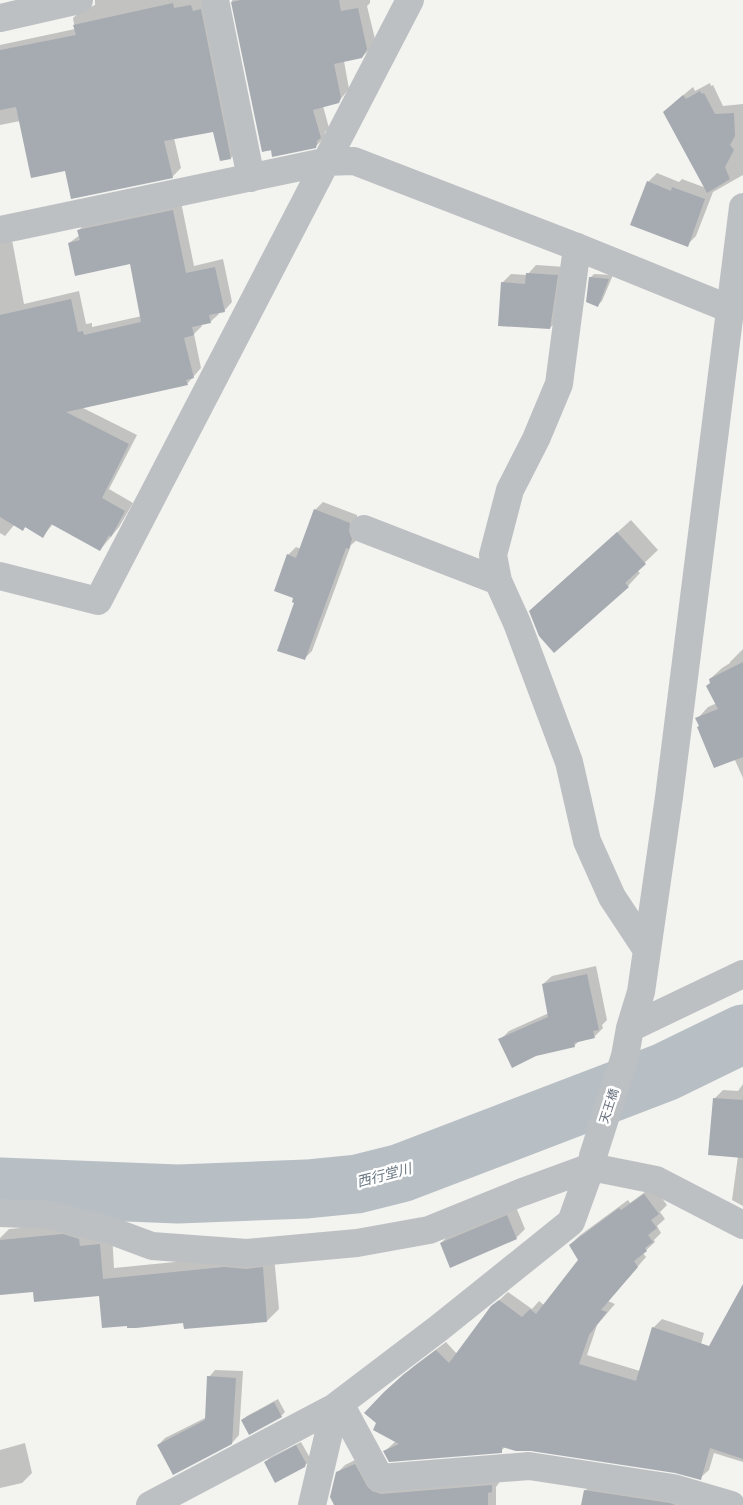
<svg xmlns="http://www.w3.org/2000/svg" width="743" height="1505" font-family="Overpass,'Noto Sans JP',sans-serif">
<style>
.shadow{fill:#0003}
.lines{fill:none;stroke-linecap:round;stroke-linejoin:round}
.river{stroke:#b8bfc4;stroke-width:59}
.building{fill:#a6abb1}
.minor{stroke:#bdc0c3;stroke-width:28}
.labels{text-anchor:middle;stroke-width:5;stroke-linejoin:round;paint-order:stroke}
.street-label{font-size:12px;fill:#666f7d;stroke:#fff}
.water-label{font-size:14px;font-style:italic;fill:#677681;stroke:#fff}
</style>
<rect width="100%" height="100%" fill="#f3f3f0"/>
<path class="shadow" d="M95 0H209L239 149 231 158 214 131 174 138 181 168 172 177 66 169 20 121 0 125V45L75 29 73 18 82 10 95 5Z
M232 0H370V3L367 6 375 39 371 48 362 57 344 61 349 89 338 102 323 106 329 128 325 132 324 138 315 147 263 151Z
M710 83 711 86 713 85 723 106 743 104V175L713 192 696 236 687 245 648 182 657 173 679 182 682 179 706 188 674 103 693 87 695 91Z
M181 202 194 266 223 259 232 302 224 311 218 312 219 314 210 322 201 324 202 326 194 334 201 368 187 384 81 407 137 435 109 489 133 503 119 527 100 550 53 524 43 536 26 526 23 529 15 524 5 536 0 533V243L12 240 24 304 79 291 86 324 92 323V327L142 316 131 263 69 243 80 235 79 230 87 222Z
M536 265 566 267 559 319 550 328 502 283 511 274 527 275Z
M594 274 613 275 602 301 598 305 590 278Z
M323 502 357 515V540L351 545 312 651 304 659 288 555 296 547 301 549 315 510Z
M631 520 658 550 637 570 640 573 628 586 530 611Z
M743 649V778L734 758 700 726 697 719 708 707 717 703 710 679 722 668 730 663V662Z
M596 966 607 1020 602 1025 603 1028 594 1037 580 1040 574 1046 500 1040 509 1031 549 1013 543 984 552 976Z
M743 1084V1206L732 1200 738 1156 714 1099 723 1090 738 1091Z
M653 1186 667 1205 660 1212 665 1219 657 1226 661 1233 654 1240 655 1242 643 1253 646 1257 608 1301 615 1304 597 1325 587 1355 640 1371 653 1328 662 1319 704 1333 689 1391 743 1407V1462L714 1453 709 1470 700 1478 676 1471 505 1447 501 1451H385L396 1441 366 1413 414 1366 446 1342 457 1354 492 1307 508 1292 532 1309 539 1301 544 1305 580 1260 570 1245 579 1236 628 1200 630 1203Z
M516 1207 525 1229 516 1238 441 1243 450 1234Z
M75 1223 112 1233 114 1268 236 1256H274L279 1309 267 1321H185L100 1295 34 1292 0 1271V1238L9 1229Z
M215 1370 243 1371 239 1435 232 1443 158 1445 165 1438 207 1417 209 1377Z
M278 1399 285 1412 281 1416 242 1420 247 1416Z
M301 1442 310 1458 309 1462 304 1466 265 1463 269 1458Z
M25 1443 32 1473 22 1483 0 1488V1450Z
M363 1456 374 1478 499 1477V1483L496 1487V1505H335L337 1473 345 1465Z
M593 1483 710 1505H582L585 1491Z"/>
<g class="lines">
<path class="river" d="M0 1187 178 1194 307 1189 357 1184 401 1173 665 1072 743 1034"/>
</g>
<path class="building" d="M241 0H339L341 11 358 8 367 49 362 58 334 64 341 98 339 103 313 110 321 138 317 141V144L316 148 272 157 271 150 262 152 231 2Z
M173 3 174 8 191 5 193 11 201 9 231 159 220 161 213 132 164 141 173 178 71 199 65 171 31 178 16 107 0 110V50L76 35 73 25Z
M700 91 702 94 704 93 715 114 734 113 735 136 730 145 734 150 725 167 730 179 707 193 663 112 683 95 686 99Z
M647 181 671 191 672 187 705 199 688 247 630 225Z
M173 210 186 273 215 267 225 312 209 315 211 323 192 327 194 335 184 338 194 378 186 380 188 385 66 412 129 444 102 498 125 511 111 537 109 535 100 551 51 524 43 538 25 527 23 531 0 517V315L71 299 78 332 83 331 84 335 141 322 130 264 75 276 68 243 80 240 77 230Z
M526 273 558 275 550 329 498 326 501 282 525 284Z
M589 277 609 279 598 307 586 302Z
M314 509 350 523 349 531 352 539 349 549 346 548 305 660 277 651 294 603 292 602 293 598 274 591 287 554 296 558Z
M617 532 646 564 625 583 629 587 554 653 539 636 529 611Z
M743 662V757L714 768 697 727 699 726 695 718 718 709 706 686 710 683 709 679Z
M587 974 599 1030 593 1031 595 1038 574 1043 575 1047 536 1056 512 1068 498 1039 548 1017 542 984Z
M713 1098 743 1100V1158L708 1155Z
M644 1194 659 1214 651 1220 657 1228 648 1235 653 1242 645 1248 647 1251 634 1261 638 1267 601 1310 607 1312 589 1335 579 1364 636 1381 652 1327 709 1346 743 1284V1459L710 1448 701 1480 675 1473 531 1451H516L502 1447V1453L389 1462 383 1451 399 1444 373 1430 376 1423 364 1413 384 1392 404 1374 436 1350 449 1363 491 1306 499 1300 522 1317 530 1309 536 1314 578 1260 569 1245 619 1208 621 1210Z
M507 1215 517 1239 450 1268 440 1243Z
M63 1234 79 1239 80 1246 100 1244 103 1279 224 1267 246 1269 263 1267 267 1322 184 1329 183 1323 136 1328H127V1326L102 1328 99 1296 34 1302 33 1292 0 1295V1240Z
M207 1376 236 1378 232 1444 173 1475 157 1445 205 1420Z
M274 1402 282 1417 249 1435 241 1420Z
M296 1445 306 1463 305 1467 275 1483 264 1462Z
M355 1464 367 1486 372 1491 381 1494 492 1485V1492L488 1493V1505H334L330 1497 336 1472Z
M584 1490 670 1503 675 1505H581Z"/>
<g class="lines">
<path class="minor" d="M215 0 251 178
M0 18 79 0
M0 230 324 162 354 161 577 247 730 309
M577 247 559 384 536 439 510 490 493 555 498 581 517 623 569 762 587 841 612 897 647 950
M364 529 498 581
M0 576 98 601 410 0
M630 1028 743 974
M0 1213 49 1215 109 1230 152 1246 247 1253 357 1243 429 1230 520 1193 591 1167 656 1180 743 1225
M340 1404 380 1478 529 1466 673 1488 731 1505
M150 1505 335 1407 439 1328 571 1222 591 1167 593 1156 625 1056 630 1028 641 992 669 797 743 207
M312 1505 335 1407"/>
</g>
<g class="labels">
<g class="street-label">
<text transform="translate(609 1106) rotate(-72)" y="4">天王橋</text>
</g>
<g class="water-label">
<text transform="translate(384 1175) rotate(-15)" y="5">西行堂川</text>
</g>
</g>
</svg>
